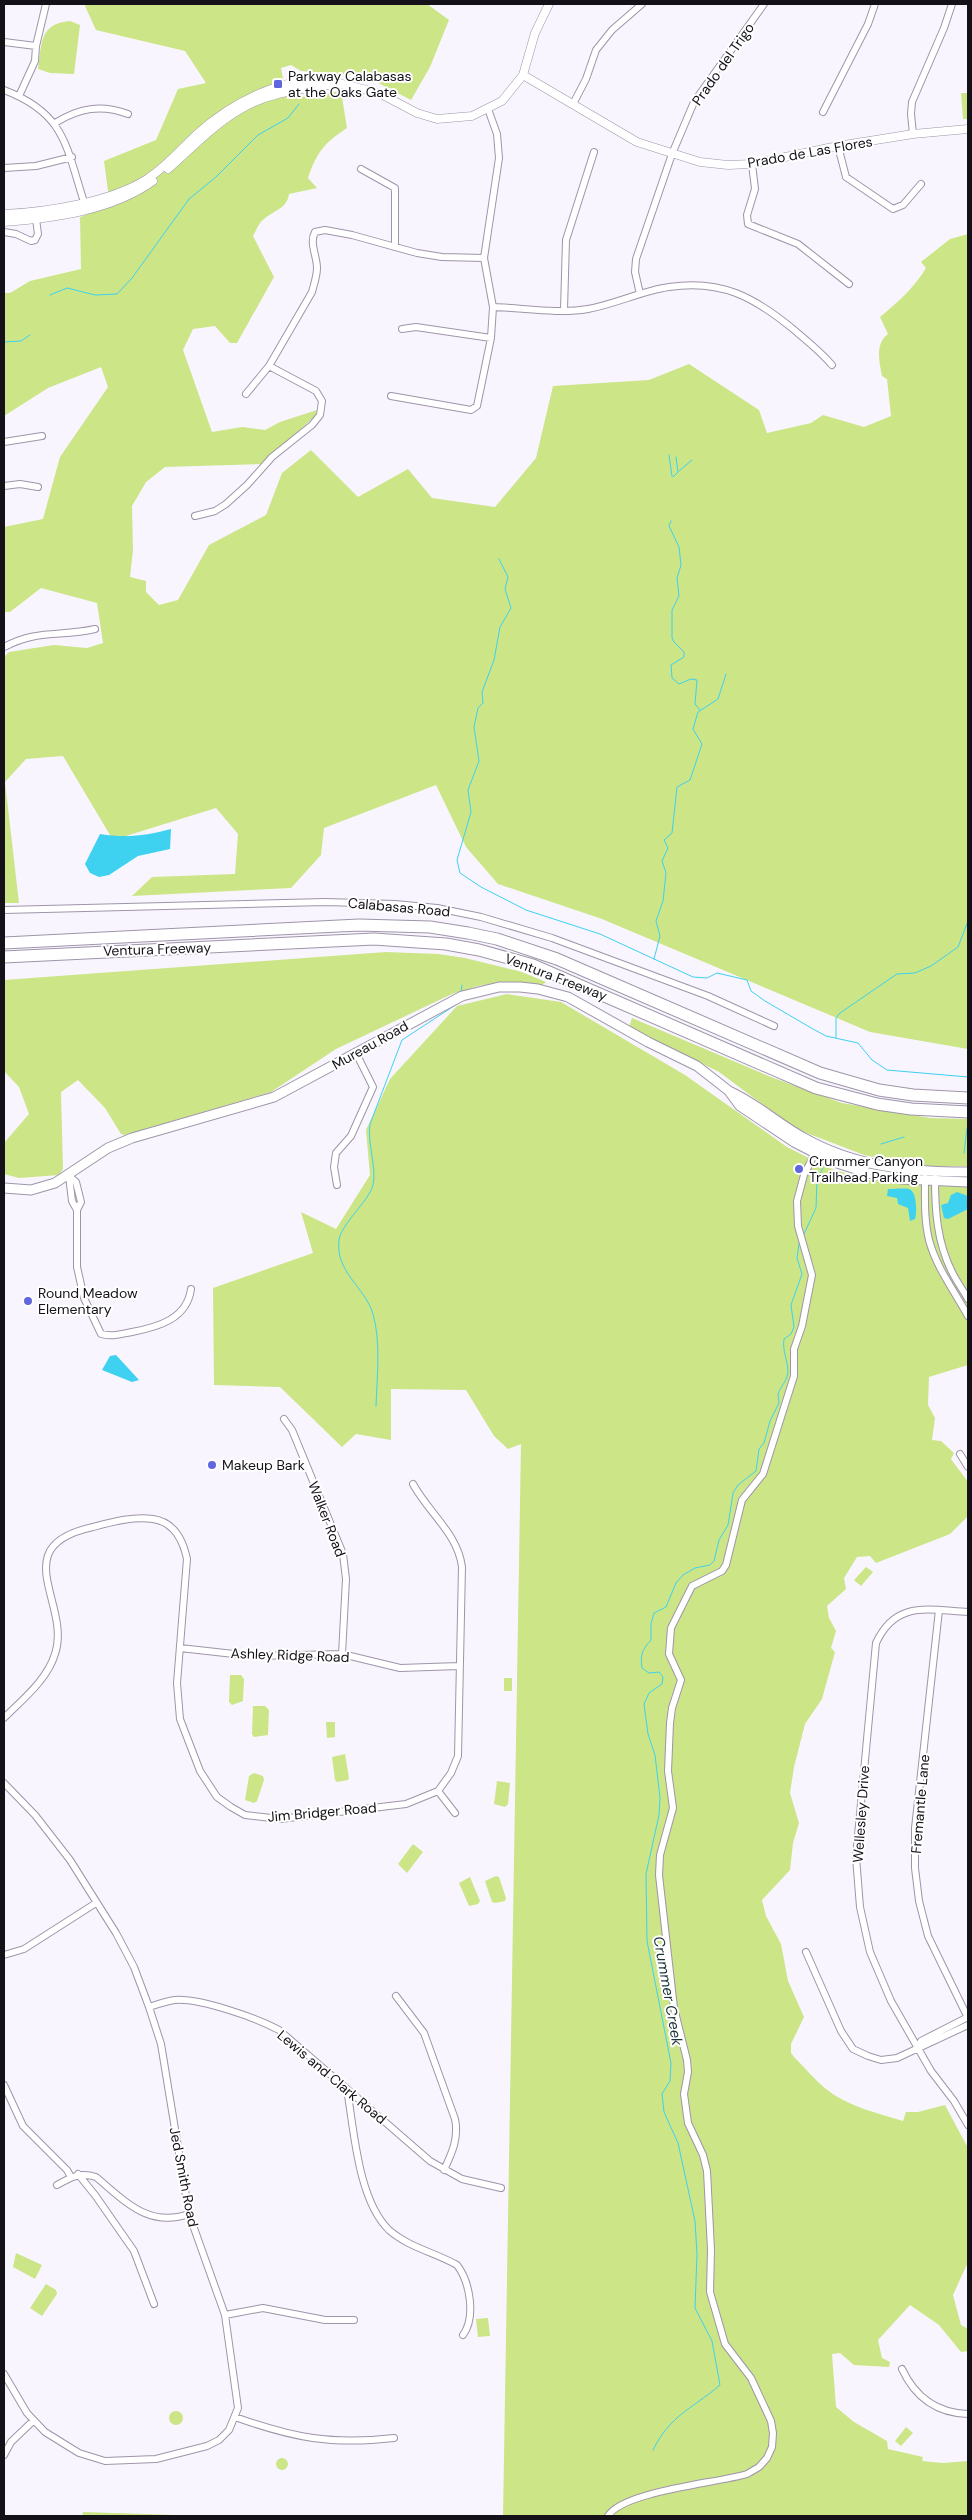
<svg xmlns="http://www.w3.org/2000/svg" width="972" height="2520" font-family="'DM Sans',sans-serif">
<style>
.green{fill:#cbe587}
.water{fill:#3ed1f0}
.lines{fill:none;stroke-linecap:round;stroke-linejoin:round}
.stream{stroke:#3ed1f0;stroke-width:1}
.minor-casing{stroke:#9e95a9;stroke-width:8}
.tertiary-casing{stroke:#9e95a9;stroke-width:9}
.secondary-casing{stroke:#9e95a9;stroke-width:11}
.motorway-casing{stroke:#9e95a9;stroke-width:13}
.minor{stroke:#fff;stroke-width:6}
.tertiary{stroke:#fff;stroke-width:8}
.secondary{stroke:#fff;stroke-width:9}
.motorway{stroke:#fff;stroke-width:11}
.poi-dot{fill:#5f66de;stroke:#fff;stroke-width:2}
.labels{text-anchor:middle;stroke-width:4;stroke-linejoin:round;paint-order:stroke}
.street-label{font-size:14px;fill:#141118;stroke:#fff}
.poi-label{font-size:14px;fill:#141118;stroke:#fff;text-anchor:start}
.water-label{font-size:15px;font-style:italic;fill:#1c3339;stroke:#fff}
</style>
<rect width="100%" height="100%" fill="#f9f5fe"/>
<path class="green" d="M87 4H427L449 20 430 67 411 100 365 76 301 71 291 65 281 68 287 99 341 91 347 128C324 143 317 152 308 178L317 188 289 194C287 209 274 210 264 219 259 222 256 231 253 236L274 277 237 343H230L215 326 193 329 183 350 212 432 242 427 265 430 280 422 317 410 315 416 263 464 165 467 146 482 132 506 133 550 130 577 146 581V592L159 605 178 600 209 545 266 515 282 473 311 450 358 497 408 469 432 498 495 507 536 458 553 386 649 380 689 364 759 410 767 433 811 423 823 415 864 427 891 416 887 379 882 376C879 361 875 344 888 334L880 317C898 302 914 288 926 268L921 262 950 239 968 234V1049L870 1032 602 919 498 884 466 847 436 785 324 828 321 855 291 888 132 896 152 877 235 874 238 834 216 808 113 840 63 756 26 759 5 782 19 903H4V657L9 652 54 645 87 648 103 643 97 603 41 588 10 612H4V527L43 519 60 457 108 387 101 367 48 388 4 416V293H10L30 281 81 269 80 217 110 206 104 161 156 140 178 89 206 83 185 51 96 30 85 6Z
M70 21 80 25 74 74 50 73 38 69C42 43 39 24 70 21Z
M961 93H968V119H963Z
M386 952 438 954 465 958 522 972 546 982 542 985 502 982 478 986 452 994 336 1049 271 1092 125 1135 121 1134 105 1108 78 1080 61 1092 63 1169 59 1175 19 1178 4 1174V1143L29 1114 19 1087 4 1071V980Z
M507 994 561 1002 685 1075 787 1147 829 1168 868 1180 968 1185V1365L929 1377 928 1405 935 1418 932 1440 941 1441 954 1453 951 1459 968 1482V1516L950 1534 876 1563 870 1556 857 1557 844 1578 846 1589 827 1606 829 1618 836 1631 831 1648 835 1652 822 1699 805 1724 794 1767 790 1793 799 1823 793 1843 790 1870 762 1900 766 1916 781 1944 788 1981 804 2017 791 2044V2053L795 2058C805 2068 815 2080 826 2089 847 2106 877 2113 903 2121L906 2112H918L945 2105 968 2148V2262L953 2295 961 2325 968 2329V2351L961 2352 939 2325 910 2305 878 2340 882 2358 890 2362 889 2367 854 2365 840 2353 832 2354 836 2407 854 2422 887 2441 888 2449 923 2457 922 2461 943 2463 967 2461 968 2516H503L521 1444 508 1449 494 1436 466 1390 391 1389V1440L356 1434 342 1447 280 1387 214 1385 213 1288 313 1253 301 1212 336 1229 370 1175 366 1130 390 1079 457 1006Z
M632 1018 771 1077 842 1103 930 1118 968 1119V1166L919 1167 864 1155 804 1132 781 1118 719 1072 629 1027Z
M866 1567 873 1572 861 1586 854 1580Z
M230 1675H241L244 1679 243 1701 232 1705 229 1702Z
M504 1678H512V1691H504Z
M253 1706H265L269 1710 268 1735 254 1737 252 1734Z
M326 1722H335V1737L327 1738Z
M345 1754 349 1778 348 1780 337 1782 335 1780 332 1757Z
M254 1773 263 1776 264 1780 257 1801 254 1803 245 1800 249 1776Z
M497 1781 510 1783 508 1804 505 1807 494 1804Z
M413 1844 423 1852 407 1873 398 1864Z
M496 1876 499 1877 506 1898 505 1901 495 1903 492 1902 485 1881Z
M470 1877 480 1901 478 1904 469 1906 459 1883Z
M16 2253 42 2265 35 2279 13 2267Z
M46 2284 56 2290 57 2294 42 2316 30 2308Z
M488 2318 490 2336 478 2337 476 2319Z
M169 2418a7 7 0 1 1 14 0a7 7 0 1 1-14 0Z
M906 2427 913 2433 901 2446 895 2441Z
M276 2464a6 6 0 1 1 12 0a6 6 0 1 1-12 0Z
M83 2512 207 2516H82Z"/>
<path class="water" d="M171 829 170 849 138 856 109 875 99 877 90 873 85 864 100 834C125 838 146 836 171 829Z
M888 1189C894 1189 903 1188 909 1189 917 1191 917 1213 915 1219L910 1221 908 1208 898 1204 897 1198 887 1196Z
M957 1192 968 1196V1209L948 1219 944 1218 941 1205 948 1203 951 1195Z
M116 1355 139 1380 132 1382 102 1370 110 1356Z"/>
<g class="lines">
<path class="stream" d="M50 295 67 288 95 295 117 294 132 278 189 199 216 177 258 135 288 118 299 104
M4 342 21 341 30 335
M669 455 672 476
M679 471 692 460
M673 477 678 472 676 457
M671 521 669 526 679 547 681 565 677 578 679 596 672 610V638L674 642 684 652V657L671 665 672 678 679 684 691 679 697 680 695 704 700 710
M499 559 508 577 505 589 511 608 500 627 494 660 482 692 483 703 478 708 474 727 479 761 468 790 471 812 457 860 460 873 481 887 526 910 600 934 693 977 707 978 717 973 747 980 751 991 765 1001 813 1029 826 1036 858 1043 872 1060 887 1070 968 1077
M654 959 660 936 656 921 663 901 666 873 662 861 668 848 664 840 672 833 677 787 690 780 702 744 693 729 698 712 718 699 726 674
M461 993 462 985
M836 1038V1018L840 1013 897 974 915 973 931 966 958 947 968 921
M881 1144 904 1137
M964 1153 967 1128
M803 1236 816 1208 817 1180 823 1168
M376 1406C377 1377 381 1342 373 1314 365 1287 335 1272 339 1240 341 1224 369 1201 373 1185 377 1167 367 1144 370 1124L402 1040 460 1002
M653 2450C671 2414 691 2410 720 2385L712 2341 695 2308 697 2254 695 2221 678 2143 664 2112 662 2094 670 2081 671 2063 647 1941 646 1874 659 1815 660 1798 655 1755 648 1734 644 1704 649 1693 662 1684 663 1677 659 1672 649 1673 642 1668C640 1655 642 1650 651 1640V1624L654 1613 666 1607 676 1583 683 1575 695 1568 710 1565 714 1561 719 1540 728 1525 733 1493 738 1485 756 1471 759 1449 764 1443 770 1421 779 1403 778 1394C781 1386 787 1381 788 1372 788 1361 782 1350 784 1339L791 1334 794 1327 791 1305 802 1274 797 1258 799 1244"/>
<defs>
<path id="minor" d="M4 42 36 46
M4 90C67 114 66 148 85 205
M19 96 35 61 36 46 46 4
M573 104 586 79 596 50 612 30 642 4
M823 112 868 24 875 4
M55 123C79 108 101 104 128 114
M913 134 911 114 912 102 944 28 952 4
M838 146 846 177 893 209 903 205 921 184
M752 164 755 189 747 215 748 224 798 244 849 284
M4 168 36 166 72 157
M361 169 395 188V247
M4 232 16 234 31 241 35 240 38 234 36 219
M640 294 635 272 636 259 672 154 694 102 764 4
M493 307C524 308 558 314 588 309 616 304 641 291 669 287 721 279 754 297 793 329 807 341 820 351 832 365
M564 310 566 240 594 152
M402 329 416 327 491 338
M246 394 269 366 312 292C314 284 317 276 317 268 317 256 309 243 315 232L325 230 352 235 417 253 442 257 484 258
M391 396 471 410 477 406 491 338 493 307 484 258 499 158 497 134 488 109
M4 442 42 436
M4 486 20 484 38 487
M195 516 215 511 226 504 247 485 272 457 312 425 320 415 322 401 316 391 269 366
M4 647C38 629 60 637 95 629
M4 910 325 902 395 904 437 908 481 917 552 938 708 996 774 1026
M69 1176 76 1182 81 1202 77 1210V1267L84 1298 101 1334C112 1337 121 1334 132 1332 158 1327 187 1319 191 1289
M69 1176 72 1201 77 1210
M925 1178C925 1198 924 1219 929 1240 936 1267 955 1292 968 1316
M935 1178C935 1211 937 1242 952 1272 957 1282 963 1290 968 1299
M337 1185 334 1167 336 1153 351 1136 373 1087 356 1053
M284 1419 292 1430 343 1554 346 1579 342 1654
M960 1454 968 1467
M939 1610 915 1828V1868L919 1901 928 1936 968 2018
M968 1612C928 1610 896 1600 876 1643L856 1857 860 1907 870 1952 891 2001 931 2071 954 2101 968 2125
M180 1648 252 1656 342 1654 400 1668 459 1666
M4 1718C23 1699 47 1680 55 1654 72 1604 4 1546 93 1527 112 1522 133 1516 153 1519 174 1522 183 1540 187 1559L177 1683 180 1719 200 1771 217 1797 231 1807 245 1815 280 1819 406 1804 438 1791 451 1773 458 1756 462 1567C458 1534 428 1512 413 1484
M4 1783 35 1815 70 1860 116 1933 134 1967 149 2007 161 2044 189 2214 225 2315 238 2408 229 2430 219 2440 207 2446 156 2459 105 2461 79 2453 45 2432 27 2413 4 2374
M438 1791 455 1813
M806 1952 841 2031 853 2049 868 2056 881 2060 897 2058 968 2025
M4 1955 24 1949 96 1903
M396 1996 424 2033 455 2119C459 2138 452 2153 444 2170
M149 2007C158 2004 167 2001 175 2000 200 1998 257 2018 279 2030L430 2161 462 2179 501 2188
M918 2047 921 2041 968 2017
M4 2085 23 2126 67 2170 71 2177
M347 2089C354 2130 358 2200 389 2230 408 2247 436 2253 457 2265 470 2282 476 2317 463 2335
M78 2174 95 2195 134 2251 154 2304
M57 2185C71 2177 80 2172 96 2177 125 2201 148 2228 189 2214
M225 2315 263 2308 325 2320H354
M902 2369C915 2397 937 2413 968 2414
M235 2417C294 2438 331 2445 394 2438
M4 2455 11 2442 33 2421
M608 2516C623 2491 718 2483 747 2474L759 2467 767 2458 772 2447 773 2433 771 2421 751 2378 725 2344 710 2292 711 2250 707 2171 703 2155 688 2123 684 2094 688 2072 687 2060 674 2008 659 1875 660 1855 673 1808 668 1771 670 1723 672 1708 681 1680 669 1654 671 1628 692 1586 722 1571 726 1565 742 1500 763 1474 794 1376V1349L802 1326 812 1275 798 1226 797 1201 804 1175 817 1149"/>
<path id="tertiary" d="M523 75 637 142 700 162 728 165 752 164 838 146 913 134 968 129
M168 169C191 149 212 126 239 110 268 92 302 89 335 84
M4 214C47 212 111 202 147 179 166 167 180 150 196 135 220 113 246 97 277 87 293 82 309 78 326 80L379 93 417 113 437 119 472 116 502 101 523 75 535 33 549 4
M4 222C53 218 111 211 153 181"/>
<path id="secondary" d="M729 1091C756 1103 778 1124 804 1138 855 1167 911 1172 968 1172
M4 1188 31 1190 55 1183 108 1148 132 1138 274 1097 462 996 499 987H520L538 989 568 997 648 1042 697 1066 729 1091 740 1106 794 1142 831 1161 868 1173 902 1179 968 1182"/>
<path id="motorway" d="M4 943 359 925 430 927 468 933 497 939 557 959 820 1073 879 1090 913 1095 968 1098
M4 957 374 939 446 944 479 950 533 965 816 1088 877 1104 911 1109 968 1112"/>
</defs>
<use href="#minor" class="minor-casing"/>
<use href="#tertiary" class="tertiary-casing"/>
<use href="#secondary" class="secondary-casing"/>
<use href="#motorway" class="motorway-casing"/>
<use href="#minor" class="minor"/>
<use href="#tertiary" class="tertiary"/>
<use href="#secondary" class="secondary"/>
<use href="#motorway" class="motorway"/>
</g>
<g class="poi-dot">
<rect x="273" y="79" width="10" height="10" rx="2.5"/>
<circle cx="799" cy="1169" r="5"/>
<circle cx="28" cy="1301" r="5"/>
<circle cx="212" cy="1465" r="5"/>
</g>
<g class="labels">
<g class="street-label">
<text transform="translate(723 64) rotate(-55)" y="5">Prado del Trigo</text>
<text transform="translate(810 152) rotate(-10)" y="5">Prado de Las Flores</text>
<text transform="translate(399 907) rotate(5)" y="5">Calabasas Road</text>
<text transform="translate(157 949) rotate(-2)" y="5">Ventura Freeway</text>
<text transform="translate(556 977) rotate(21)" y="5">Ventura Freeway</text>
<text transform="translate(370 1045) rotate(-29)" y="5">Mureau Road</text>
<text transform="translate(327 1519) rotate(69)" y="5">Walker Road</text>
<text transform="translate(290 1655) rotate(2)" y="5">Ashley Ridge Road</text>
<text transform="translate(920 1804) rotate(-85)" y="5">Fremantle Lane</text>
<text transform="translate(322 1812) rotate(-5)" y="5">Jim Bridger Road</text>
<text transform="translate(861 1814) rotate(-86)" y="5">Wellesley Drive</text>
<text transform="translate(332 2077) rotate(40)" y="5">Lewis and Clark Road</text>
<text transform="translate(184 2177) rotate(79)" y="5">Jed Smith Road</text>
</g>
<g class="poi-label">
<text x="288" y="81">Parkway Calabasas<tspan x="288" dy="16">at the Oaks Gate</tspan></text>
<text x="809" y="1166">Crummer Canyon<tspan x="809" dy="16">Trailhead Parking</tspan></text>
<text x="38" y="1298">Round Meadow<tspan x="38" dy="16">Elementary</tspan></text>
<text x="222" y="1470">Makeup Bark</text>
</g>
<g class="water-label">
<text transform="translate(668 1991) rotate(80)" y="5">Crummer Creek</text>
</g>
</g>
<rect width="972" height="2520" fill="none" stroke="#141118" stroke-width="10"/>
</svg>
